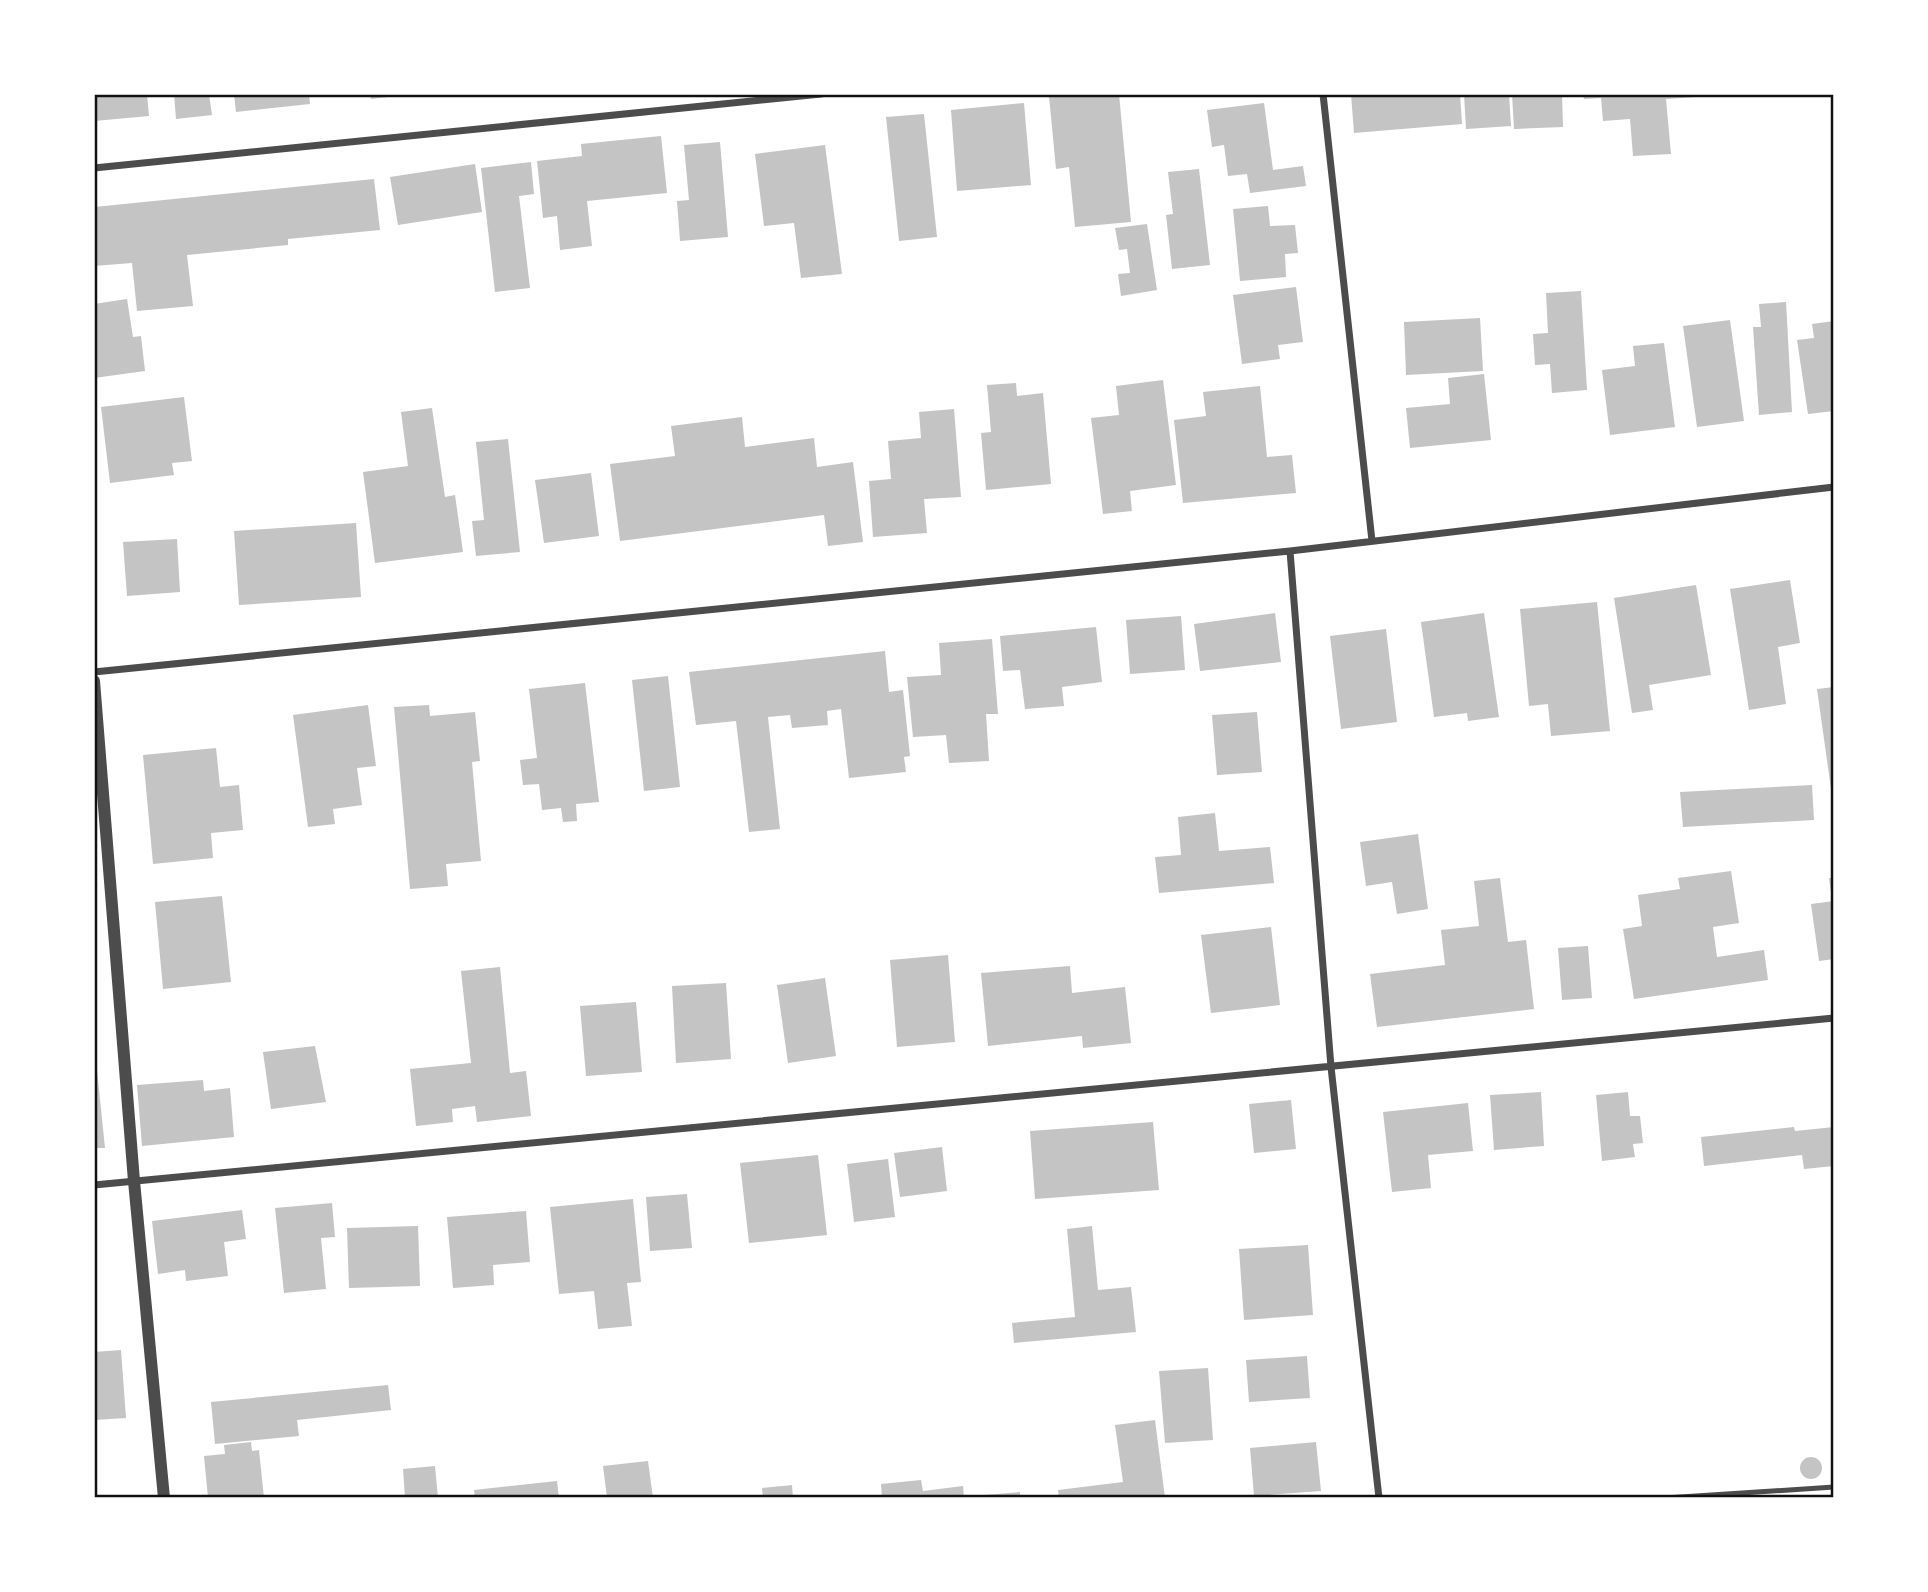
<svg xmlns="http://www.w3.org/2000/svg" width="1928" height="1592" font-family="'Crimson Pro',serif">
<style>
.building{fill:#c4c4c4}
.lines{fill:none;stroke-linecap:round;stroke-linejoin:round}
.service{stroke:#4c4c4c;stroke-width:5}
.minor{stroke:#4c4c4c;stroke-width:7}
.tertiary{stroke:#4c4c4c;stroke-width:12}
.neatline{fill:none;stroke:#111;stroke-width:2.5}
</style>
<rect width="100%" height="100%" fill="#fff"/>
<path class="building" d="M94 94H147L149 116 94 121Z
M174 94H209L212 115 176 119Z
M234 94H309L310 104 236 112Z
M370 94H396V96L371 99Z
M1067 94H1119L1131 222 1075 227 1069 167 1056 169 1049 96Z
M1351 94H1460L1462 124 1354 133Z
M1464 94H1509L1511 126 1466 129Z
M1512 94H1562L1563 127 1514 129Z
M1583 94H1696V97L1666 99 1671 154 1633 156 1630 119 1603 121 1601 98 1584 99Z
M1024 103 1031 185 957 191 951 110Z
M1264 103 1273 170 1303 166 1306 186 1250 193 1247 174 1228 176 1224 145 1212 147 1207 110Z
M924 114 937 237 899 241 886 117Z
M661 136 667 193 587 201 592 246 560 250 557 216 543 218 537 161 582 156 581 144Z
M720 142 728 237 680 241 677 201 689 200 684 145Z
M825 145 842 274 801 278 794 223 764 226 755 154Z
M531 162 534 194 519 196 530 288 495 292 481 168Z
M475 164 482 212 398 225 390 177Z
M1199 169 1210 265 1172 269 1166 215 1173 214 1168 172Z
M374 179 380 230 288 239V245L187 255 193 306 137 311 132 263 94 266V207Z
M1268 206 1270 226 1295 225 1298 253 1285 254 1286 277 1240 281 1233 209Z
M1147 224 1157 290 1121 296 1118 274 1130 273 1127 249 1119 250 1115 228Z
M1296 287 1303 342 1278 345 1280 359 1242 364 1233 295Z
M1581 291 1587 390 1552 393 1550 364 1535 365 1533 334 1548 333 1546 293Z
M127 299 133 337 141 336 145 371 94 378V304Z
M1786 302 1792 412 1759 415 1753 327H1761L1759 304Z
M1480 318 1483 371 1406 375 1404 322Z
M1730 320 1744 421 1697 427 1683 326Z
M1834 321V411L1808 414 1797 340 1814 338 1812 324Z
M1664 343 1675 427 1610 435 1602 370 1635 366 1633 346Z
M1484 374 1491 440 1410 448 1406 408 1450 404 1448 378Z
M1163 380 1176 485 1130 491 1132 511 1103 514 1091 418 1119 415 1116 386Z
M1016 383 1017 396 1043 393 1051 484 986 490 981 433 991 432 987 385Z
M1260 386 1267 457 1292 455 1296 493 1183 503 1174 420 1206 416 1203 392Z
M184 397 192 461 172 463 174 475 110 483 101 407Z
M432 408 445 497 455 495 463 552 375 563 363 472 408 466 401 412Z
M954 409 961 497 924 499 927 533 873 537 869 481 891 479 888 441 921 438 919 412Z
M742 417 745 447 814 438 817 467 853 462 863 542 828 546 824 515 620 541 610 464 675 456 671 426Z
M508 439 520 552 476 556 472 521 484 520 476 442Z
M591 473 599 536 544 543 535 480Z
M356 523 361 597 239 605 234 531Z
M177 539 180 592 127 596 123 542Z
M1790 580 1800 643 1778 647 1786 704 1749 710 1730 589Z
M1696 585 1711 675 1649 685 1653 710 1632 713 1614 598Z
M1597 602 1610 731 1551 736 1548 704 1529 706 1520 609Z
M1275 613 1281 662 1200 671 1194 624Z
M1484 613 1499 717 1468 721 1467 713 1434 717 1421 622Z
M1181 616 1185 670 1130 674 1126 620Z
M1096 627 1102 682 1062 687 1064 706 1025 709 1020 670 1003 671 1000 636Z
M1386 629 1397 722 1341 729 1330 636Z
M992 639 998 714H986L989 761 949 763 946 735 913 737 907 677 941 675 939 643Z
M885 651 889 692 903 690 910 756 904 757 906 772 849 778 841 709 827 711 828 725 792 728 790 715 768 717 780 829 749 832 736 721 696 725 689 672Z
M668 676 680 787 644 791 632 680Z
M585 683 599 802 576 804 577 821 563 822 561 808 542 810 539 784 523 785 520 760 537 758 529 689Z
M1834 687V796H1832L1817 689Z
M368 705 376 766 357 768 362 805 333 809 335 824 308 827 293 715Z
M429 705 430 716 475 712 480 761 472 762 481 861 446 864 448 886 410 889 394 707Z
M1257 712 1262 772 1217 775 1212 715Z
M216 748 220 787 239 785 243 830 211 833 213 858 153 864 143 755Z
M1812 785 1814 820 1683 827 1680 792Z
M1215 813 1219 851 1270 847 1274 883 1159 893 1155 857 1181 855 1178 817Z
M1418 834 1428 909 1397 914 1392 882 1366 886 1360 842Z
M1731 871 1739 923 1713 927 1717 957 1764 950 1768 980 1634 999 1623 929 1642 926 1638 895 1680 889 1678 878Z
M1500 878 1508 942 1526 940 1534 1009 1377 1027 1370 974 1445 965 1441 930 1479 926 1474 881Z
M1829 878H1834V900H1832Z
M222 896 231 982 163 989 155 902Z
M1834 901V959L1819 961 1811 904Z
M1271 927 1280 1005 1211 1013 1201 935Z
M1588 946 1592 998 1562 1000 1558 948Z
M948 955 955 1042 897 1047 890 960Z
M1070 966 1072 993 1125 987 1131 1043 1083 1048 1082 1036 988 1046 981 973Z
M500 967 510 1073 526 1071 531 1116 477 1122 475 1106 452 1109 453 1122 416 1126 410 1069 471 1063 461 971Z
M825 978 836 1056 788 1063 777 985Z
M726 983 731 1059 676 1063 672 986Z
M636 1002 642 1072 586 1076 580 1006Z
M94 1041 105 1148H94Z
M315 1046 326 1102 271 1109 263 1052Z
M203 1080 204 1091 230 1088 234 1137 142 1146 137 1085Z
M1541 1092 1544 1146 1494 1150 1490 1095Z
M1628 1092 1630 1116H1640L1643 1143 1633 1144 1635 1157 1602 1161 1596 1095Z
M1291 1100 1296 1149 1254 1153 1249 1104Z
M1468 1103 1473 1151 1428 1155 1431 1188 1392 1192 1383 1112Z
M1153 1122 1159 1190 1035 1199 1030 1131Z
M1794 1127 1795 1131 1834 1127V1166L1804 1169 1802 1155 1704 1166 1701 1137Z
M942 1147 947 1191 900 1197 894 1153Z
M818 1155 827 1235 749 1243 740 1163Z
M888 1159 895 1217 854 1222 847 1164Z
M687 1194 692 1248 650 1251 646 1197Z
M633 1199 641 1282 627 1283 632 1326 598 1329 594 1291 559 1294 550 1207Z
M332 1203 335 1237 321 1238 326 1289 284 1293 275 1208Z
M242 1210 246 1239 224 1242 228 1276 186 1281 185 1270 158 1274 152 1221Z
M526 1211 530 1262 493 1265 494 1285 453 1288 447 1217Z
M418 1226 420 1286 349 1288 347 1228Z
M1092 1226 1098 1290 1131 1287 1136 1332 1014 1343 1012 1323 1075 1317 1067 1229Z
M1308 1245 1313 1315 1244 1320 1239 1249Z
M121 1350 126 1418 94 1420V1352Z
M1307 1356 1310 1398 1249 1402 1246 1360Z
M1208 1368 1213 1440 1165 1443 1159 1371Z
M388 1385 391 1410 297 1420 299 1436 215 1444 211 1402Z
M1155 1420 1165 1498H1059L1058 1490 1123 1482 1115 1425Z
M251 1442 252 1451 259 1450 264 1498H208L204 1456 225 1454 224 1445Z
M1316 1442 1321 1491 1254 1496 1250 1448Z
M1800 1468a11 11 0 1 1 22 0a11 11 0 1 1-22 0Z
M648 1461 653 1498H607L603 1466Z
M435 1466 438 1498H405L403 1469Z
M921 1480 923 1491 963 1486 964 1498H882L881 1484Z
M557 1481 559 1498H475L474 1490Z
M792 1485 793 1498H763L762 1488Z
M1020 1492V1498H985V1495Z"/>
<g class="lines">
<path class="service" d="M1665 1498 1834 1487"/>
<path class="minor" d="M1323 94 1372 541
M94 168 821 94
M1290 551 1331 1067 1379 1498
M94 672 1290 551 1834 487
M94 1185 1834 1018"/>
<path class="tertiary" d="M94 681 134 1181 164 1498"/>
</g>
<rect width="1928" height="1592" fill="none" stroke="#ffffff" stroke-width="192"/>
<rect x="96" y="96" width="1736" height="1400" class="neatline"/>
</svg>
